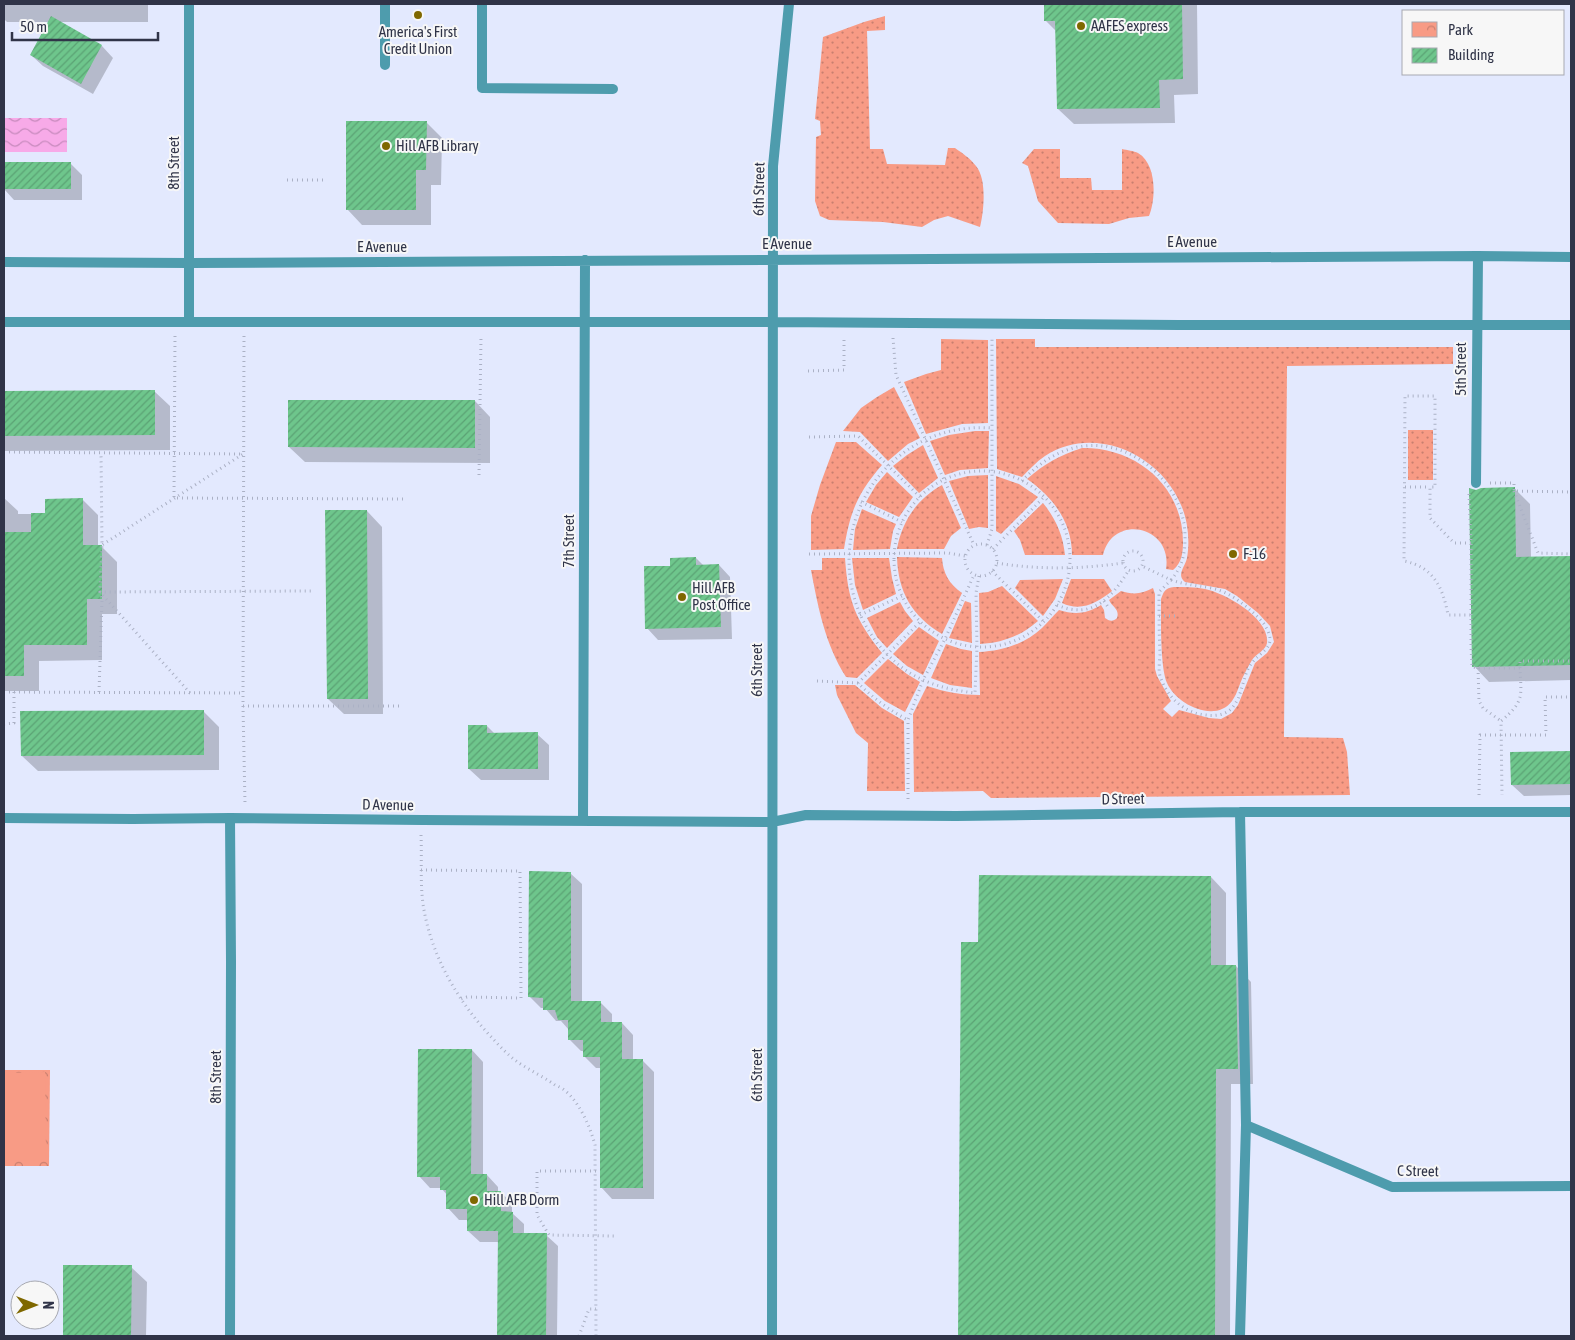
<svg xmlns="http://www.w3.org/2000/svg" width="1575" height="1340" font-family="'Asap Condensed',sans-serif">
<style>
.grass{fill:url(#grass-dots)}
.park{fill:url(#park-crowns)}
.garden{fill:#f89b85}
.water{fill:url(#water-waves)}
.shadow{fill:#0003}
.building{fill:url(#building-hatch)}
.lines{fill:none;stroke-linecap:round;stroke-linejoin:round}
.path{stroke:#abb1c5;stroke-width:3;stroke-dasharray:1 4;stroke-linecap:butt}
.service{stroke:#4e9cad;stroke-width:10}
.poi-dot{fill:#7f6800;stroke:#f7f7f7;stroke-width:2}
.labels{text-anchor:middle;stroke-width:4;stroke-linejoin:round;paint-order:stroke}
.poi-label{font-size:15px;fill:#303448;stroke:#f7f7f7;text-anchor:start}
.street-label{font-size:15px;fill:#303448;stroke:#f7f7f7}
</style>
<defs>
<pattern id="grass-dots" width="8" height="8" patternUnits="userSpaceOnUse" patternTransform="scale(1.25)"><rect width="8" height="8" fill="#f89b85"/><path d="M2 2h.1M6 6h.1" fill="none" stroke="#c97f6f" stroke-width="1.8" stroke-linecap="round"/></pattern>
<pattern id="park-crowns" width="20" height="18" patternUnits="userSpaceOnUse" patternTransform="scale(1.25)"><rect width="20" height="18" fill="#f89b85"/><path d="M2 6a3 3 0 1 1 6 0M12 15a3 3 0 1 1 6 0" fill="none" stroke="#c97f6f"/></pattern>
<pattern id="water-waves" width="16" height="10" patternUnits="userSpaceOnUse" patternTransform="scale(1.25)"><rect width="16" height="10" fill="#f7aae8"/><path d="M0 5q4-4 8 0t8 0" fill="none" stroke="#c88bbe"/></pattern>
<pattern id="building-hatch" width="6" height="6" patternUnits="userSpaceOnUse" patternTransform="scale(1.25)"><rect width="6" height="6" fill="#6ec68c"/><path d="M-1 1l2-2M0 6l6-6M5 7l2-2" fill="none" stroke="#5ba274"/></pattern>
</defs>
<rect width="100%" height="100%" fill="#e3e9fe"/>
<path class="grass" d="M885 16V30L867 31 870 149H883L887 164 945 165 948 148H955C962 153 970 158 976 166 987 179 984 211 980 227L948 216 934 220 922 227 883 222 829 220 820 216 815 201 816 137 821 135 820 121 815 119 823 37 864 22Z
M1034 149H1060V178H1091L1092 190H1122V149C1127 150 1134 151 1138 153 1157 164 1156 199 1149 216L1129 218 1109 224 1058 223 1038 201 1028 166 1022 163Z
M941 339 988 340V423L962 424 926 434 904 382 926 374 941 370Z
M996 339H1035V347H1453V364L1287 366 1284 737 1343 738 1347 752 1350 795 991 798 983 791 914 792 913 714 927 686C945 692 961 695 980 695L979 652C1002 651 1025 644 1042 628 1048 622 1053 616 1059 610 1075 615 1086 614 1101 605L1104 610 1105 618C1109 621 1113 622 1117 618 1120 609 1112 607 1109 600L1121 591C1133 595 1142 594 1153 588L1155 594V669L1157 676 1171 701 1163 709 1172 717 1179 710 1209 718 1221 719 1232 713 1238 705 1255 663 1267 653 1274 642 1270 626 1258 613 1237 596 1225 589 1185 582C1176 575 1185 567 1187 558 1190 542 1188 520 1181 505 1160 454 1094 424 1045 456 1036 462 1029 470 1022 477L997 469Z
M894 387 920 438 908 444 888 461 860 432 843 431 861 408 877 397Z
M1408 430H1433V480H1408Z
M975 431H989L988 468 960 470 945 475 930 441 949 435Z
M836 442H856L882 465C857 494 850 512 844 549L811 550V516L820 485Z
M923 445 938 478 919 493 893 466 907 455Z
M1082 448C1136 447 1183 486 1183 542 1183 552 1182 563 1173 570L1166 569C1173 526 1113 513 1103 555H1072C1072 522 1053 497 1027 479 1044 464 1060 455 1082 448Z
M887 472 913 497 899 517 866 502 876 485Z
M988 475V528L979 527 969 529 949 481 968 476Z
M996 476 1019 484 1038 497 1001 534 996 531Z
M942 485 961 528 951 536 944 549H897C902 521 917 499 942 485Z
M1043 503C1056 519 1063 535 1065 555H1025L1020 540 1014 531Z
M862 509 896 524 893 531 890 549 853 550 855 529Z
M897 557 942 558C943 573 949 584 962 593L942 634C912 616 898 592 897 557Z
M822 558H845C848 601 855 619 882 653L857 678 846 677C825 644 818 607 811 570H822Z
M852 558H889L892 578 896 594 863 610 855 585Z
M1063 579 1055 599 1043 616 1015 588 1020 580Z
M1071 579H1104L1112 591C1097 603 1081 612 1062 603Z
M1002 586 1038 621C1021 636 1002 643 980 644L979 593 988 592Z
M1174 587C1184 587 1195 587 1205 589 1225 593 1270 618 1267 643 1266 650 1256 654 1252 660 1250 664 1247 668 1245 673 1240 681 1238 693 1232 701 1215 724 1176 704 1167 683 1160 667 1161 619 1161 599 1164 591 1165 588 1174 587Z
M965 601 971 603 972 643 949 638Z
M900 602 905 611 913 621 887 648 877 637 867 618Z
M919 627 939 641 923 675 907 666 893 654Z
M946 644 961 649 972 651V688L950 685 931 678Z
M888 659 907 674 920 682 905 712 885 701 864 683Z
M835 685H855L882 708 904 721 905 791H867L868 743 856 733 837 695Z"/>
<path class="park" d="M4 1070H50L49 1166H4Z"/>
<path class="garden" d="M45 1072 46 1160 4 1161V1073Z"/>
<path class="water" d="M4 118H67V152H4Z"/>
<path class="shadow" d="M4 4H148V22H59L102 46 113 58 93 94 43 66 31 55 49 22H7L4 19Z
M1045 4H1197L1198 94 1174 95 1175 123 1074 124 1058 109 1057 32 1045 20Z
M426 122 442 138 441 185H431V225H362L347 209Z
M4 163 71 164 82 175V200H14L4 189Z
M154 391 170 406V450L4 451V392Z
M475 401 490 417V463L305 462 289 447Z
M1514 488 1530 504 1531 558 1571 557V680L1489 682 1474 666 1477 491Z
M4 498 18 511V514H46L83 500 98 515V546H101L117 562V614H102V660L39 661V691H4Z
M367 511 382 527 383 714H344L328 699Z
M696 558 704 566 719 565 730 577 732 639 658 640 647 628 671 567Z
M204 712 219 727V770L38 771 22 756Z
M487 726 495 734H537L549 745V780H481L469 769Z
M1571 752V795L1524 796 1512 785 1511 753Z
M570 873 582 884V1002H600L612 1014V1023H622L633 1035V1061H643L654 1072V1199H612L601 1187V1068H596L584 1056V1051H581L569 1039V1030L561 1021H556L545 1008H541L530 997Z
M1211 877 1226 893V966H1236L1251 982 1253 1084H1231L1230 1336H960L962 943H980Z
M472 1050 483 1062V1175H487L498 1187V1192H501L512 1204V1213L524 1224V1234L546 1235 558 1246 557 1336H498L499 1242H480L468 1231V1220H459L448 1208V1196L441 1188H430L419 1176Z
M65 1266 131 1267 147 1282 146 1336H64Z"/>
<path class="building" d="M1044 4H1182L1183 79 1159 80 1160 108 1057 109 1055 21H1044Z
M51 16 102 45 81 84 30 55Z
M346 121H427L426 170H416V210H346Z
M4 162H71V189H4Z
M155 390V435L4 436V391Z
M288 400H475V448L288 447Z
M1515 487 1516 557 1571 556V665L1472 667 1469 488 1476 490 1481 488Z
M83 498V545H102V599H87V645H24V676H4V532H31V513H45V499Z
M325 510H367L368 699H327Z
M696 557V565L719 564 721 627 645 629 644 566H670V558Z
M204 710V755L21 756 20 711Z
M468 725H487V733L538 732V769H468Z
M1571 751V784L1511 785 1510 752Z
M529 871 571 872V1001H601V1022H622V1059H643V1188H600V1057H583V1040H568V1020H558L555 1010H543V998L528 997Z
M979 875 1211 876V965H1236L1238 1069H1216L1215 1336H958L961 942H978Z
M418 1049H472L471 1174H487V1191H501V1211L513 1212V1233H547L546 1336H497L498 1231H467V1209H446V1190H440V1177H417Z
M63 1265H132L131 1336H63Z"/>
<g class="lines">
<path class="path" d="M287 180H325
M175 336 174 498 403 499
M244 336 243 706 245 804
M893 338 896 375 974 545
M808 371 844 370V337
M809 437 858 436 920 497
M4 452 243 454 102 545
M894 559a88 88 0 1 1 176 0a88 88 0 1 1-176 0Z
M479 475 481 336
M1022 481C1039 463 1059 449 1084 446 1136 440 1186 487 1185 538 1185 555 1182 567 1171 580L1142 566
M1490 483H1514V491L1571 492
M1405 487H1430
M1514 491 1538 553 1571 554
M1469 494 1471 543V647L1472 667 1478 668H1520C1521 696 1525 701 1501 721L1502 795
M861 502 902 522
M1471 543H1454L1430 518V487H1435V396H1405L1404 561C1434 567 1443 588 1448 615H1471
M965 560a16 16 0 1 1 32 0a16 16 0 1 1-32 0Z
M987 545 992 529V337
M993 549 1044 497
M1123 561a10 10 0 1 1 20 0a10 10 0 1 1-20 0Z
M809 554 948 553 965 556
M997 563C1038 570 1082 569 1123 563
M992 571 1044 622
M979 576 976 593 977 648 975 693C949 690 925 684 904 669 827 612 832 497 912 447 936 432 964 426 992 428
M1171 580C1186 585 1196 585 1211 588 1226 591 1239 600 1250 610 1255 614 1260 619 1264 624 1280 649 1260 649 1249 667 1242 680 1242 698 1231 709 1222 717 1210 716 1199 714 1179 709 1166 694 1160 676 1158 669 1160 660 1160 653 1159 633 1159 613 1159 592Z
M1104 601 1108 607
M1057 605C1093 620 1111 598 1129 570
M860 615 902 596
M1159 616H1178
M1478 668 1479 701 1483 708 1501 721
M1520 668V661H1571
M817 681 858 683C873 698 889 710 908 720
M858 683 920 622
M4 692 243 693
M99 692 102 599 100 592 102 545 101 453
M190 693 100 592 311 591
M243 706H402
M4 724 14 723V692
M1479 795 1480 735H1546L1545 697H1571
M908 799V720L923 680 945 639 974 575
M421 835C422 858 420 881 423 904 430 951 453 993 484 1029 495 1041 506 1054 519 1063 531 1071 544 1077 555 1085 576 1092 590 1126 595 1145L596 1336
M421 870 520 871 521 998 467 997 461 999
M596 1171H537V1215L549 1235 615 1236
M579 1336 589 1309H596"/>
<path class="service" d="M189 4V322
M482 4V88L613 89
M385 65V4
M4 262 189 263 1478 256 1571 257
M4 322H773L1178 325H1571
M1476 483 1478 256
M4 818 133 819 230 818 422 820 772 822 806 815 956 816 1240 812H1571
M230 818 231 962 230 1336
M583 821 585 260
M1246 1125 1392 1187 1571 1186
M772 1336 773 166 789 4
M1240 1336 1246 1125 1240 812"/>
</g>
<g class="poi-dot">
<circle cx="418" cy="15" r="5"/>
<circle cx="1081" cy="26" r="5"/>
<circle cx="386" cy="146" r="5"/>
<circle cx="1233" cy="554" r="5"/>
<circle cx="682" cy="597" r="5"/>
<circle cx="474" cy="1200" r="5"/>
</g>
<g class="labels">
<g class="poi-label">
<text x="1091" y="31">AAFES express</text>
<text x="418" y="37" text-anchor="middle">America's First<tspan x="418" dy="17">Credit Union</tspan></text>
<text x="396" y="151">Hill AFB Library</text>
<text x="1243" y="559">F-16</text>
<text x="692" y="593">Hill AFB<tspan x="692" dy="17">Post Office</tspan></text>
<text x="484" y="1205">Hill AFB Dorm</text>
</g>
<g class="street-label">
<text transform="translate(174 163) rotate(-90)" y="5">8th Street</text>
<text transform="translate(759 189) rotate(-89)" y="5">6th Street</text>
<text x="1192" y="247">E Avenue</text>
<text x="787" y="249">E Avenue</text>
<text x="382" y="252">E Avenue</text>
<text transform="translate(1461 369) rotate(-90)" y="5">5th Street</text>
<text transform="translate(569 541) rotate(-90)" y="5">7th Street</text>
<text transform="translate(757 670) rotate(-90)" y="5">6th Street</text>
<text transform="translate(1123 799) rotate(-1)" y="5">D Street</text>
<text transform="translate(388 805) rotate(1)" y="5">D Avenue</text>
<text transform="translate(757 1075) rotate(-90)" y="5">6th Street</text>
<text transform="translate(216 1077) rotate(-90)" y="5">8th Street</text>
<text transform="translate(1418 1171) rotate(1)" y="5">C Street</text>
</g>
</g>
<rect width="1575" height="1340" fill="none" stroke="#303448" stroke-width="10"/>
<rect x="1402" y="10" width="162" height="65" fill="#f7f7f7" stroke="#a7a9b1"/>
<rect x="1412" y="22" width="25" height="15" fill="url(#park-crowns)" stroke="#a7a9b1"/>
<text x="1448" y="35" font-size="15" fill="#303448">Park</text>
<rect x="1412" y="48" width="25" height="15" fill="url(#building-hatch)" stroke="#a7a9b1"/>
<text x="1448" y="60" font-size="15" fill="#303448">Building</text>
<g transform="translate(35 1305) rotate(90)"><circle r="24" fill="#f7f7f7" stroke="#a7a9b1"/>
<path d="M0-4L9 19L0 12L-9 19Z" fill="#7f6800"/>
<text y="-8" font-size="14" font-weight="bold" text-anchor="middle" fill="#303448">N</text>
</g>
<path d="M12 32v8h146v-8" fill="none" stroke="#303448" stroke-width="2.5"/>
<text x="20" y="32" font-size="15" fill="#303448" stroke="#f7f7f7" stroke-width="4" paint-order="stroke">50 m</text>
</svg>
